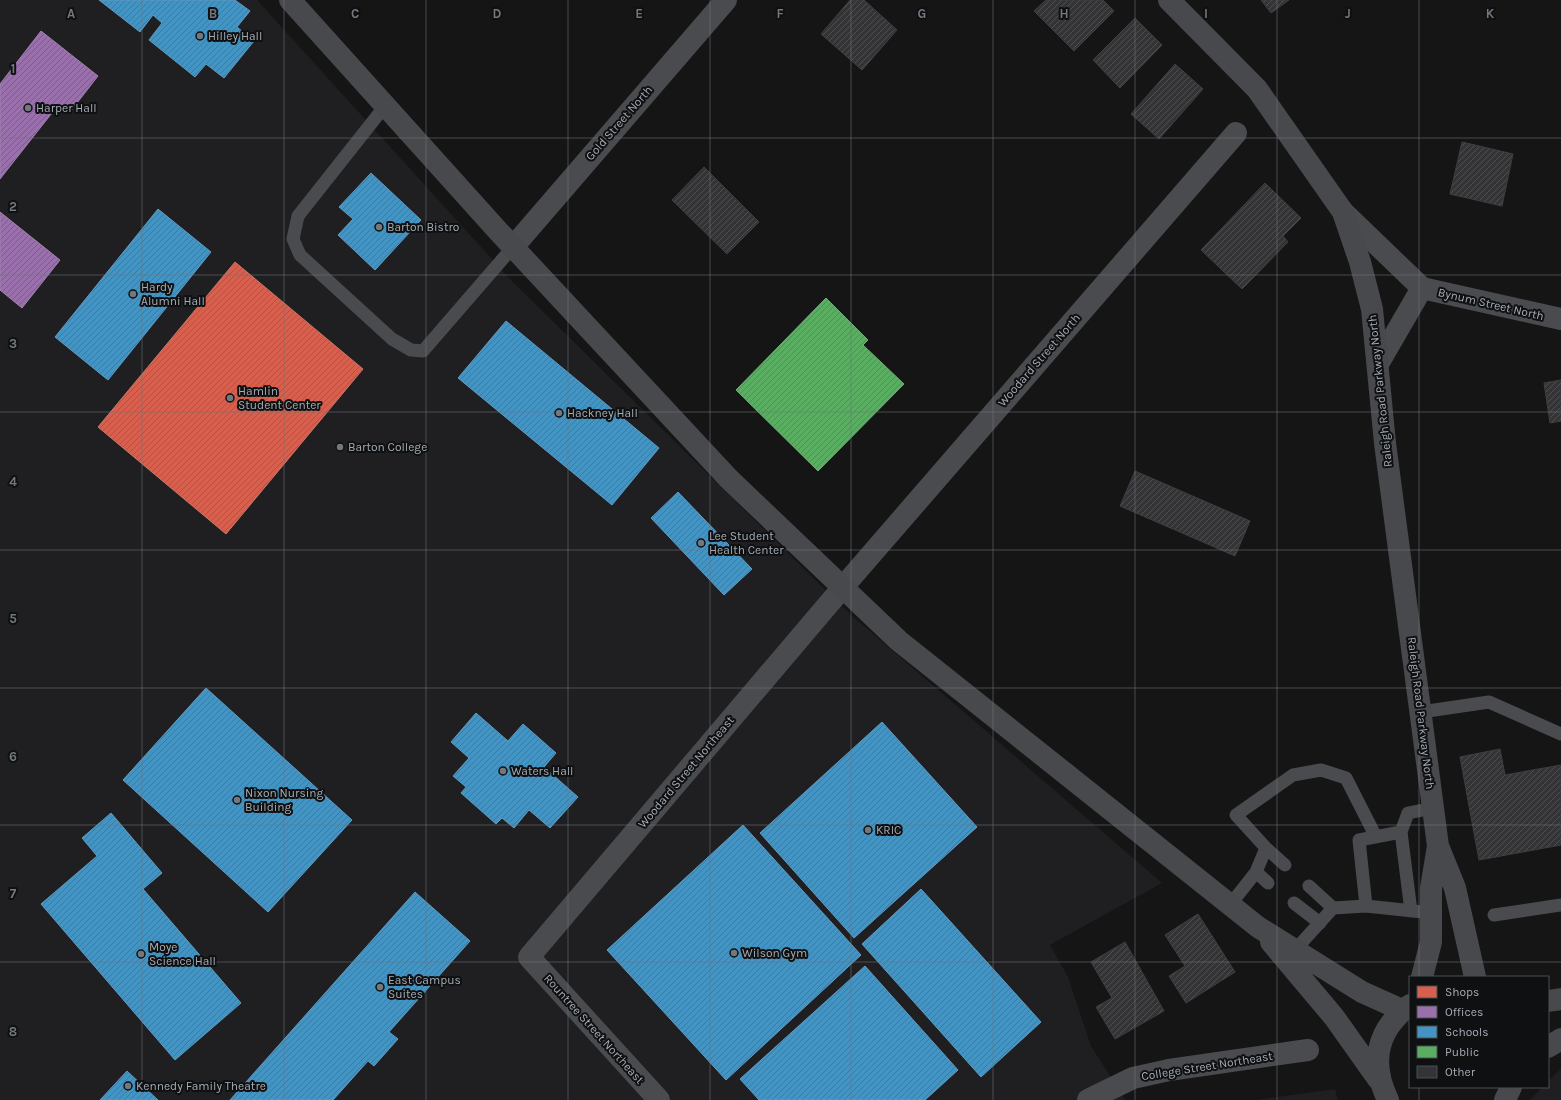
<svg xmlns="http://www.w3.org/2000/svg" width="1561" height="1100" font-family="Karla,sans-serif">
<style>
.built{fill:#1f1f21}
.shops{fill:url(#shops-hatch);stroke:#c8776c}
.offices{fill:url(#offices-hatch);stroke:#9d82ae}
.schools{fill:url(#schools-hatch);stroke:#619abf}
.public{fill:url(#public-hatch);stroke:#71ad7a}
.building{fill:url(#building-hatch);stroke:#3d3f41}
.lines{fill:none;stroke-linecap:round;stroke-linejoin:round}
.lane{stroke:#4a4b4e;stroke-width:13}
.street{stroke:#4a4b4e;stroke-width:22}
.secondary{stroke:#48494c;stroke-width:22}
.grid{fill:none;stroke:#73777e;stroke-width:1;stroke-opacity:0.55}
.poi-dot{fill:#73777e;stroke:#0f1011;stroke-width:1.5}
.labels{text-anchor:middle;stroke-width:4;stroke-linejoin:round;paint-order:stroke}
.poi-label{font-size:12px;fill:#a6acb6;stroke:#0f1011;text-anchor:start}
.street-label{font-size:12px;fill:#a6acb6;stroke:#0f1011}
.grid-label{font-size:13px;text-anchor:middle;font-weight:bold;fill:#73777e;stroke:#0f1011;stroke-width:4;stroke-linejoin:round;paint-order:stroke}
</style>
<defs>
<pattern id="shops-hatch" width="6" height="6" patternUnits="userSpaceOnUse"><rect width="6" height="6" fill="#d6604d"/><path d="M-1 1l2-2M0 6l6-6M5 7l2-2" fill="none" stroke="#ad5548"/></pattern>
<pattern id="offices-hatch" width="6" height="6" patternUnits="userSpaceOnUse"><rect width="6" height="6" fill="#9970ab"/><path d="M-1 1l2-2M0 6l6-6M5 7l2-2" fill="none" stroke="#7a5e88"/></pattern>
<pattern id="schools-hatch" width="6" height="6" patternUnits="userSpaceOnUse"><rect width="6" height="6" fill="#4393c3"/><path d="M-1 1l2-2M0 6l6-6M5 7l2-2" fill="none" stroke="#3f7ba0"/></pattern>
<pattern id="public-hatch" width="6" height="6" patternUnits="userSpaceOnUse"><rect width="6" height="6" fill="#5aae61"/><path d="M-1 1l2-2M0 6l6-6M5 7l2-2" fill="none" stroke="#509056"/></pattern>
<pattern id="building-hatch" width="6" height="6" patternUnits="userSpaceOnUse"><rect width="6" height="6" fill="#343436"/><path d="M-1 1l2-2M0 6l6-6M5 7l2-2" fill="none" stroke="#4e4f51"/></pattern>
</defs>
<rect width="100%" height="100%" fill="#151515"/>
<path class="built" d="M0 0H257L510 279 850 614 1162 883 1050 945 1068 977 1091 1046 1125 1100H0Z
M1561 1069V1100H1530L1543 1087H1548V1081Z
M1335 1089 1338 1100H1256Z"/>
<path class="shops" d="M235 262 363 369 226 534 98 427Z"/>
<path class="offices" d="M41 31 98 76 70 112 59 104 0 179V84Z
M0 212 60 260 22 308 0 290Z"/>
<path class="schools" d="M99 0H235L250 11 237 27 254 41 224 78 206 64 195 77 149 40 162 23 153 15 140 32Z
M371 173 421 220 375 270 338 235 353 219 339 207Z
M158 209 211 252 108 380 55 337Z
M506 321 659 448 612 505 458 378Z
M678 492 752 569 724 595 651 518Z
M206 688 352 820 268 912 123 780Z
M476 713 508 741 523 724 556 753 544 767 578 797 550 828 529 810 514 828 502 818 496 824 461 793 466 787 453 776 469 758 451 742Z
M882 722 977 827 854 938 760 833Z
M111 813 162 873 143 889 241 1003 175 1060 41 904 97 856 82 838Z
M743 825 861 955 726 1080 607 950Z
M921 889 1041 1022 981 1077 862 944Z
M415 892 470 941 389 1032 398 1039 374 1066 368 1061 333 1100H230Z
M865 966 958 1070 925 1100H759L740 1079Z
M127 1071 158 1100H100Z"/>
<path class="public" d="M826 298 868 340 863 345 904 384 818 471 736 390Z"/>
<path class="building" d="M850 0H864L897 30 862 70 821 34Z
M1046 0H1103L1114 11 1074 51 1034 11Z
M1261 0H1289L1271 13Z
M1135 18 1162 45 1120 88 1093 60Z
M1175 64 1203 89 1159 139 1131 114Z
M1462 142 1513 154 1502 206 1450 194Z
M704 167 759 222 727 254 672 200Z
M1265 183 1301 218 1283 236 1288 242 1242 289 1201 250Z
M1561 380V421L1550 423 1544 383Z
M1135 471 1250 521 1235 556 1120 506Z
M1500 749 1505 775 1561 765V845L1479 860 1460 757Z
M1198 914 1235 972 1186 1003 1169 976 1185 966 1165 935Z
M1125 942 1164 1011 1115 1039 1096 1007 1112 998 1091 962Z"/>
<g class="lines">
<path class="lane" d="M385 106 298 216 293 239 300 255 392 339 411 350 423 351 513 247
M1421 712 1489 702 1561 734
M1401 832 1408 813 1433 808
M1266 848 1256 872 1268 883
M1285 865 1266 848 1236 815 1293 775 1321 770 1346 778 1376 837
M1309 886 1333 908
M1294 903 1320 923
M1230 905 1256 872
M1366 906 1359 840 1401 832 1411 911
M1494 915 1561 905
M1295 950 1333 908 1366 906 1432 913"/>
<path class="street" d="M1343 212 1422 288 1561 319
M513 247 726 0
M1378 364 1422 288
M659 1100 529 957 843 587 1236 133
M1088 1100 1133 1078 1169 1070 1308 1050"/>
<path class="secondary" d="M290 0 499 232 729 479 899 641 1258 927 1362 992 1402 1010
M1169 0 1257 89 1343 212 1360 262 1372 309 1385 443 1438 846 1455 888 1475 977
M1271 942 1334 1017 1378 1079
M1422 977 1431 942V888L1438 846
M1548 1001 1561 999
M1548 1047 1561 1039
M1388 1100C1370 1063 1376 1030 1410 1005
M1505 1100 1511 1087"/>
</g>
<path class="grid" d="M142 0V1100M284 0V1100M426 0V1100M568 0V1100M710 0V1100M851 0V1100M993 0V1100M1135 0V1100M1277 0V1100M1419 0V977M0 138H1561M0 275H1561M0 412H1561M0 550H1561M0 688H1561M0 825H1561M0 962H1561M1419 1087V1100"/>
<g class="poi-dot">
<circle cx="200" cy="36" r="4"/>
<circle cx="28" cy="108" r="4"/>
<circle cx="379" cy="227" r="4"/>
<circle cx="133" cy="294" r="4"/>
<circle cx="230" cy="398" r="4"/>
<circle cx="559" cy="413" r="4"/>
<circle cx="340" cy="447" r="4"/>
<circle cx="701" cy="543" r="4"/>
<circle cx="503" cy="771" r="4"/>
<circle cx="237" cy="800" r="4"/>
<circle cx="868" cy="830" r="4"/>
<circle cx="734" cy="953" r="4"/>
<circle cx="141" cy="954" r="4"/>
<circle cx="380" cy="987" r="4"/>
<circle cx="128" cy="1086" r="4"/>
</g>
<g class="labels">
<g class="poi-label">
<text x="208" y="40">Hilley Hall</text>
<text x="36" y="112">Harper Hall</text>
<text x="387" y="231">Barton Bistro</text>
<text x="141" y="291">Hardy<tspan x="141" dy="14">Alumni Hall</tspan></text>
<text x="238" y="395">Hamlin<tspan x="238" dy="14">Student Center</tspan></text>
<text x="567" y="417">Hackney Hall</text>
<text x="348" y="451">Barton College</text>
<text x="709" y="540">Lee Student<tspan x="709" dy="14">Health Center</tspan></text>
<text x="511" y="775">Waters Hall</text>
<text x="245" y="797">Nixon Nursing<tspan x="245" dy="14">Building</tspan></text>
<text x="876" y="834">KRIC</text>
<text x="149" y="951">Moye<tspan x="149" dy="14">Science Hall</tspan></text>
<text x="742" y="957">Wilson Gym</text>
<text x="388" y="984">East Campus<tspan x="388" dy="14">Suites</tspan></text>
<text x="136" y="1090">Kennedy Family Theatre</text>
</g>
<g class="street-label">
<text transform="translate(619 123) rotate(-49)" y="4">Gold Street North</text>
<text transform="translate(1491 304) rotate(13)" y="4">Bynum Street North</text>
<text transform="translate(1039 360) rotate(-49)" y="4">Woodard Street North</text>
<text transform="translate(1380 391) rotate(-96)" y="4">Raleigh Road Parkway North</text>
<text transform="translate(1421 713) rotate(83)" y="4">Raleigh Road Parkway North</text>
<text transform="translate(686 772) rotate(-50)" y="4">Woodard Street Northeast</text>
<text transform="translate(594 1029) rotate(48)" y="4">Rountree Street Northeast</text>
<text transform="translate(1207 1066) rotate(-9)" y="4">College Street Northeast</text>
</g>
</g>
<g class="grid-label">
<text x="71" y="18">A</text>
<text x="213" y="18">B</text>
<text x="355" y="18">C</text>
<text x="497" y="18">D</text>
<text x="639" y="18">E</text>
<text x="780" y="18">F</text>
<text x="922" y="18">G</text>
<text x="1064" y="18">H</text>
<text x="1206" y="18">I</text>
<text x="1348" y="18">J</text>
<text x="1490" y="18">K</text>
<text x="13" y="73">1</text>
<text x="13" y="211">2</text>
<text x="13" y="348">3</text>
<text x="13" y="486">4</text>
<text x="13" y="623">5</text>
<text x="13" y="761">6</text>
<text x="13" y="898">7</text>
<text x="13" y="1036">8</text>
</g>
<rect x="1409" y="976" width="140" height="112" fill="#0f1011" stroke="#4b4e53"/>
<rect x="1417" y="986" width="20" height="12" fill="#d6604d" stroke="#4b4e53"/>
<text x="1445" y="996" font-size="12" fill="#a6acb6">Shops</text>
<rect x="1417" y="1006" width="20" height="12" fill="#9970ab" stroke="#4b4e53"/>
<text x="1445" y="1016" font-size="12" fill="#a6acb6">Offices</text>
<rect x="1417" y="1026" width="20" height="12" fill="#4393c3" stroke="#4b4e53"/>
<text x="1445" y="1036" font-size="12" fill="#a6acb6">Schools</text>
<rect x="1417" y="1046" width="20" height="12" fill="#5aae61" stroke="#4b4e53"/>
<text x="1445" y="1056" font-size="12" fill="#a6acb6">Public</text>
<rect x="1417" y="1066" width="20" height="12" fill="#343436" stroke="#4b4e53"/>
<text x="1445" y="1076" font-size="12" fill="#a6acb6">Other</text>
</svg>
